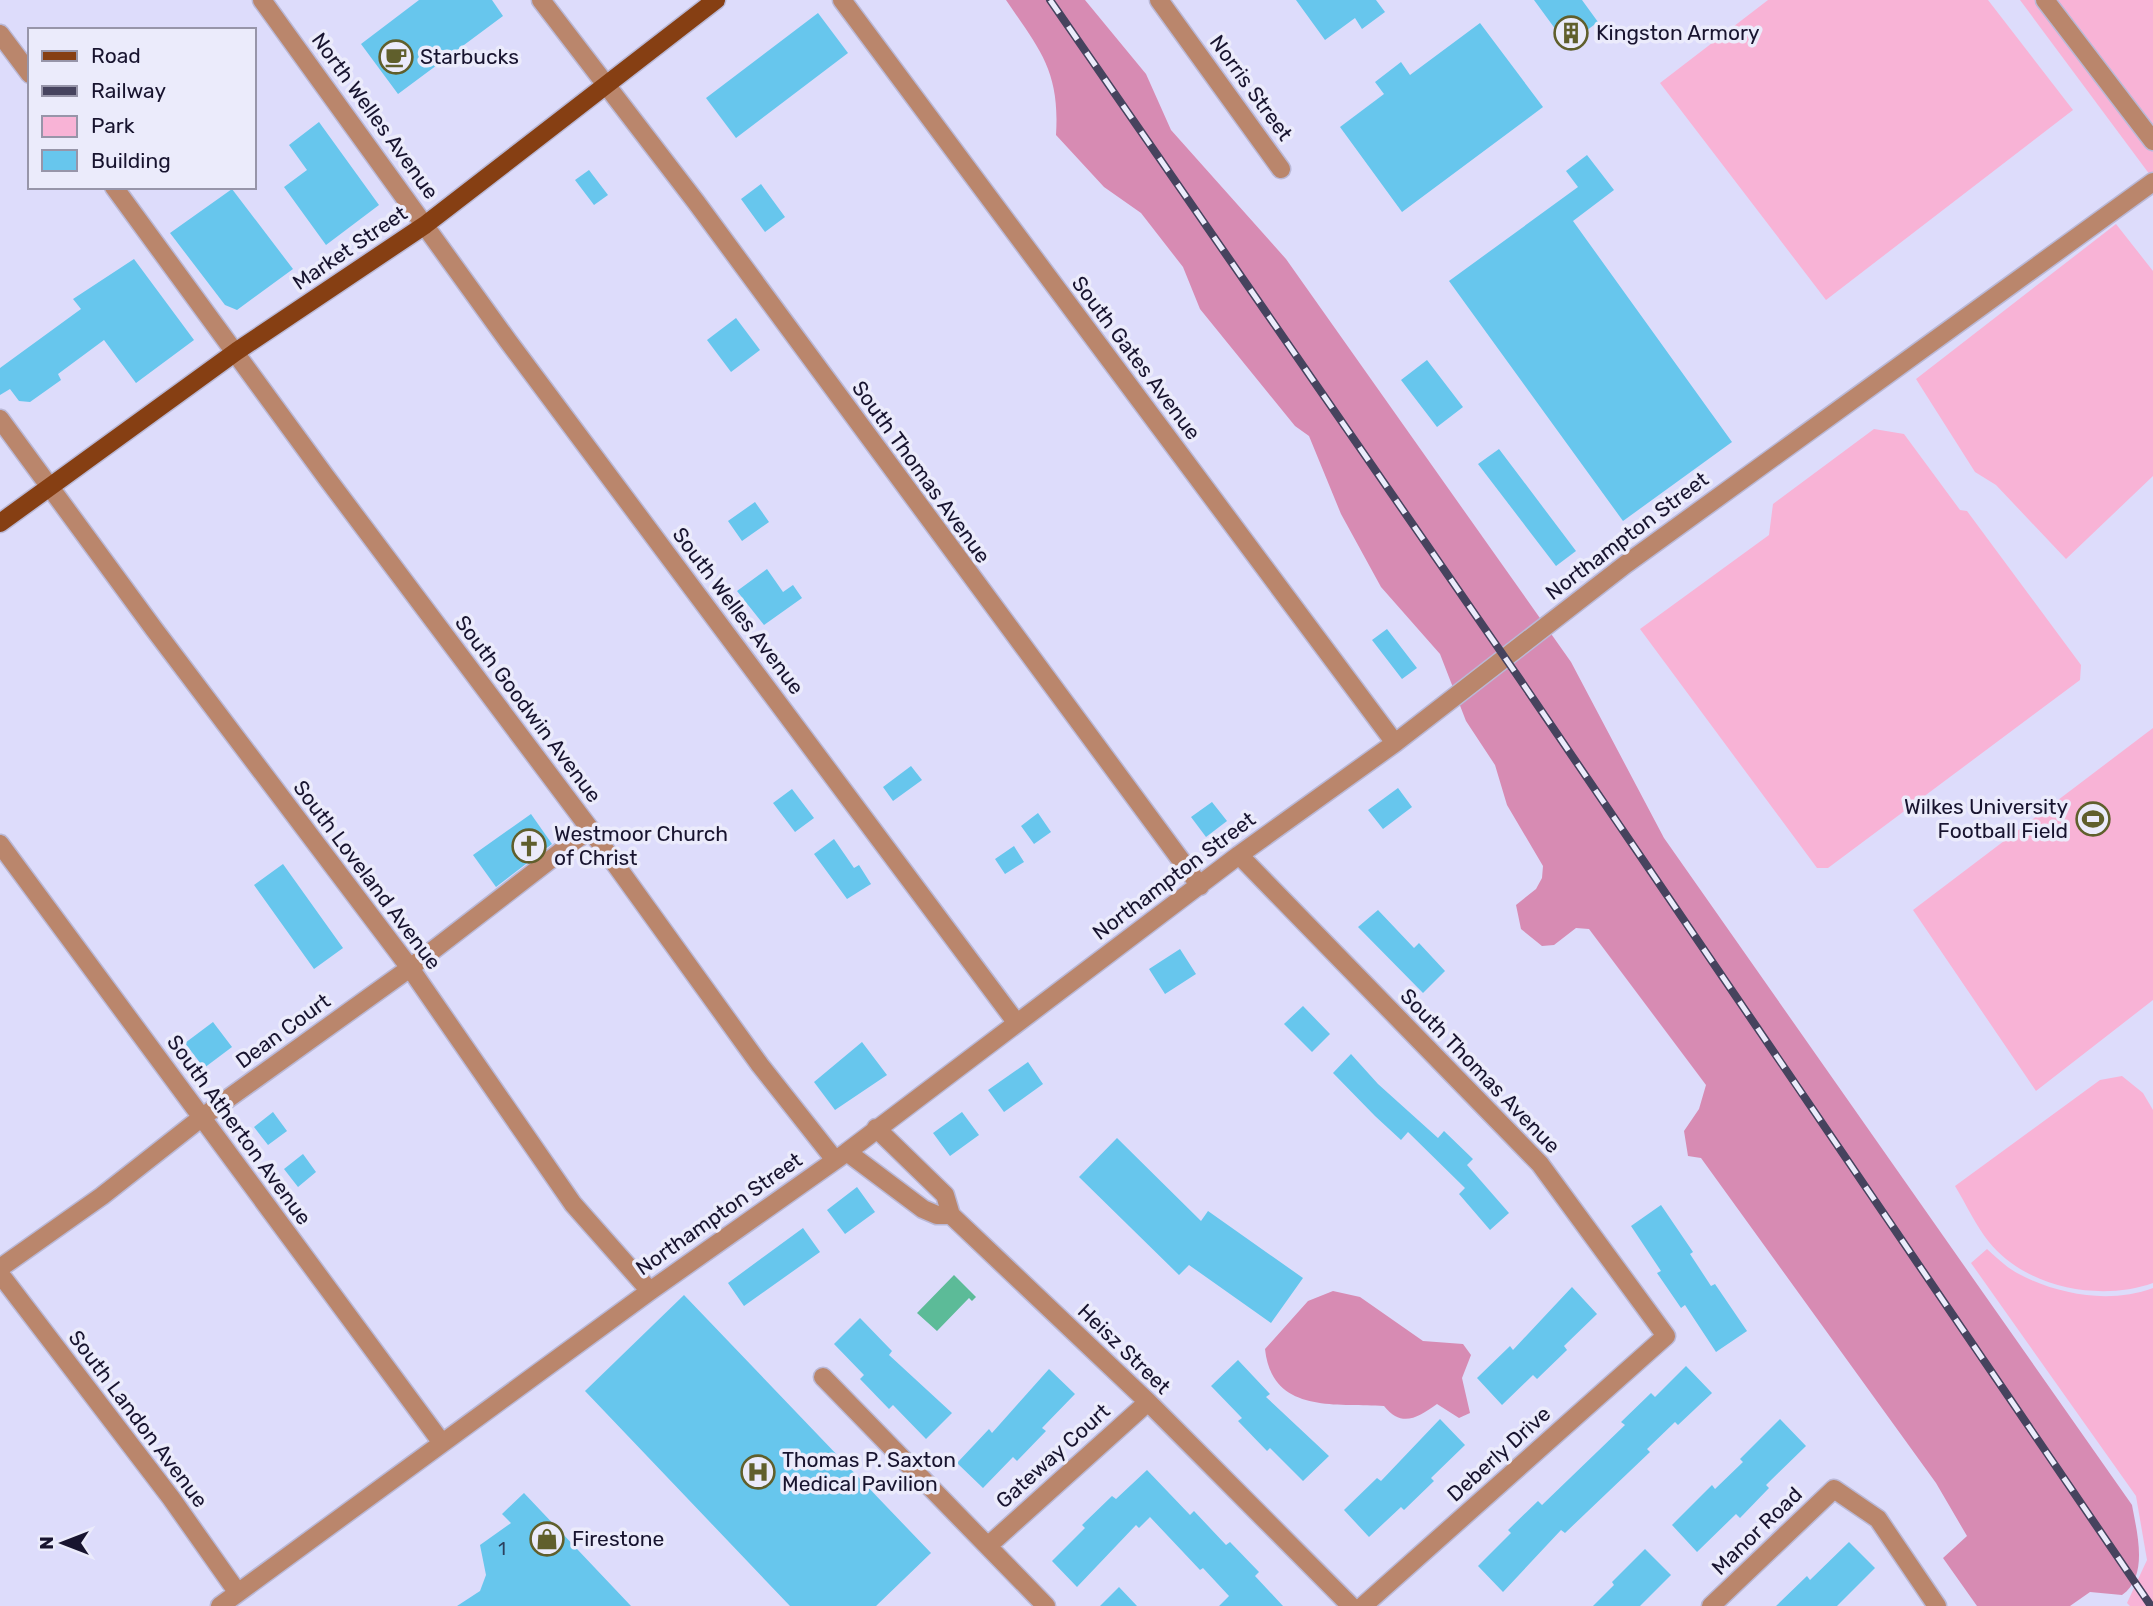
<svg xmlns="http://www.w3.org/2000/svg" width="2153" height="1606" font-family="Rubik,sans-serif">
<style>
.green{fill:#f8b3d6}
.forest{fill:#d78bb3}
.water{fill:#5cbb98}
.building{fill:#67c6ed}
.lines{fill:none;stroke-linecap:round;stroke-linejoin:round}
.minor-casing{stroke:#bab8d6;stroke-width:21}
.primary-casing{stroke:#bab8d6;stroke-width:21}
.minor{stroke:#ba866c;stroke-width:18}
.primary{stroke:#863f13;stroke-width:18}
.rail-casing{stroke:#46435e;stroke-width:8}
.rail{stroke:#ebebfb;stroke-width:5;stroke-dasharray:16;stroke-linecap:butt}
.labels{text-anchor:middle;stroke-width:7;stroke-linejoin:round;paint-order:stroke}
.number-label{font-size:18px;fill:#2c405e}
.poi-label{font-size:21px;fill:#18142f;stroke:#ebebfb;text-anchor:start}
.street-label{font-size:21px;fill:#18142f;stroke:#ebebfb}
</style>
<rect width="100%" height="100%" fill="#dddcfb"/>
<path class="green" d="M1768 0H1988L2073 110 1826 300 1660 83Z
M2020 0H2153V179Z
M2116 224 2153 271V476L2066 559 1996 485 1975 472 1916 379Z
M1874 429 1904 434 1960 510 1967 511 2081 665 2080 680 1828 868H1817L1640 629 1769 535 1773 504Z
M2153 728V1000L2036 1091 1913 910Z
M2122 1076 2143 1093 2153 1110V1283C2100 1302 2026 1288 1989 1242 1976 1226 1966 1204 1955 1186L2100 1080Z
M1987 1249C1996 1257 2006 1267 2017 1273 2057 1295 2110 1304 2153 1288V1606H2130L2127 1603 2147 1560 2136 1496 1971 1263Z"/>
<path class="forest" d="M1006 0H1085L1146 74 1171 130 1286 259 1571 662 1664 838 2132 1505C2137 1533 2149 1576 2122 1595L2090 1592 2070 1606H1977L1943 1558 1967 1536 1936 1483 1701 1158 1688 1156 1684 1131 1699 1109 1706 1085 1589 929 1576 928 1554 945 1542 946 1521 929 1516 905 1536 889 1542 878 1543 866 1507 805 1495 765 1466 721 1440 654 1381 587 1341 514 1309 436 1295 426 1200 309 1183 267 1141 213 1104 187 1056 135C1060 71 1040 50 1006 0Z
M1333 1291 1360 1297 1423 1341 1463 1344 1471 1355 1462 1378 1470 1413 1459 1418 1437 1404C1417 1418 1402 1428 1384 1406 1335 1403 1272 1414 1265 1349L1308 1301Z"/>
<path class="water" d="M954 1275 976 1297 972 1301 969 1298 937 1331 917 1313Z"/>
<path class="building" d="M419 0H492L503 16 398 94 361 44Z
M1296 0H1376L1385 12 1362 29 1355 18 1325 40Z
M1534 0H1582L1598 22 1567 45Z
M818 13 848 53 736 138 706 98Z
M1480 23 1543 107 1402 212 1340 127 1384 94 1375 82 1401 62 1410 75Z
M319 122 379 205 326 245 284 187 307 170 289 145Z
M1587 155 1614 190 1573 221 1732 442 1623 521 1449 281 1578 187 1566 171Z
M589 170 608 195 594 205 575 180Z
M761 184 785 217 765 232 741 199Z
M232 189 293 269 237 310 225 305 170 233Z
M134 259 194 340 136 383 104 340 58 374 61 380 30 402 19 401 10 389 0 395V368L81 309 73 299Z
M736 318 760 350 731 372 707 340Z
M1427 360 1463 407 1437 427 1401 380Z
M1499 449 1576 551 1556 566 1478 464Z
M755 502 769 522 742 541 728 521Z
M767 569 783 592 793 585 802 598 764 625 737 591Z
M1387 629 1417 668 1402 679 1372 640Z
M911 766 922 780 893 801 883 787Z
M1398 788 1412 807 1383 829 1368 810Z
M792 789 814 818 795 832 773 803Z
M1212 802 1227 821 1206 837 1191 817Z
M1038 813 1051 832 1034 844 1021 826Z
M531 814 552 844 496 887 473 855Z
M834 839 854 868 859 865 871 884 847 899 814 854Z
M1014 846 1024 862 1005 874 995 859Z
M283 864 343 948 314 969 254 885Z
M1378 910 1414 948 1419 943 1445 971 1423 993 1358 927Z
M1180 949 1196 974 1165 994 1149 969Z
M1303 1006 1330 1034 1312 1052 1284 1024Z
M213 1022 232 1047 204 1068 185 1043Z
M862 1042 887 1075 835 1110 814 1082Z
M1351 1054 1378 1084 1438 1138 1444 1131 1473 1159 1467 1165 1509 1213 1490 1230 1459 1194 1465 1188 1408 1132 1401 1140 1375 1116 1333 1073Z
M1028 1062 1043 1084 1004 1112 988 1090Z
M273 1112 287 1131 268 1145 254 1127Z
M962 1112 979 1135 950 1156 933 1133Z
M1117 1138 1201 1221 1208 1211 1303 1278 1271 1323 1189 1265 1179 1275 1079 1177Z
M303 1154 316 1172 298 1187 284 1169Z
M857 1187 875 1212 845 1234 827 1210Z
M1661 1205 1693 1252 1690 1254 1711 1286 1715 1284 1747 1331 1716 1352 1685 1305 1681 1308 1657 1273 1661 1271 1631 1226Z
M803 1228 820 1252 744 1306 728 1283Z
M1572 1287 1597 1314 1564 1346 1567 1350 1537 1379 1533 1375 1502 1405 1477 1378 1510 1346 1513 1350Z
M684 1295 931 1553 876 1606H790L585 1391Z
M860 1318 892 1351 889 1355 952 1413 926 1439 893 1405 889 1409 860 1379 864 1375 834 1344Z
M1238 1360 1270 1394 1266 1397 1329 1456 1303 1481 1270 1448 1267 1451 1238 1421 1242 1418 1211 1386Z
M1686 1366 1712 1393 1678 1425 1675 1422 1647 1449 1650 1452 1565 1533 1561 1530 1503 1592 1478 1566 1511 1533 1508 1530 1538 1501 1542 1505 1625 1425 1621 1422 1651 1393 1655 1397Z
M1049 1369 1075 1394 1042 1428 1046 1431 1017 1461 1013 1457 983 1488 957 1463 989 1429 992 1433Z
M1440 1419 1465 1445 1431 1478 1434 1481 1404 1510 1401 1507 1369 1537 1344 1510 1377 1478 1381 1481Z
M1780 1419 1806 1446 1766 1485 1769 1488 1740 1518 1736 1514 1697 1552 1672 1525 1712 1485 1715 1489 1743 1462 1740 1459Z
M1147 1470 1190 1515 1194 1511 1226 1545 1230 1542 1259 1572 1255 1576 1283 1606H1219L1229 1596 1203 1568 1200 1570 1150 1517 1139 1528 1136 1525 1077 1587 1052 1561 1085 1528 1082 1525 1112 1496 1116 1499Z
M524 1493 631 1606H457L480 1591 486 1575 480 1545 511 1523 502 1514Z
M1849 1542 1875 1568 1837 1606H1776L1807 1576 1810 1580Z
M1645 1549 1671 1575 1640 1606H1593L1614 1585 1612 1582Z
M1119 1587 1137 1606H1100Z"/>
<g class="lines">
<defs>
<path id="minor" d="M262 0 508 341 1016 1022
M541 0 696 202 1200 886
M842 0 1395 743
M1159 0 1281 169
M2045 0 2153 141
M0 34 30 74
M114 187 326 477 590 829 760 1065 835 1160
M0 419 154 629 410 968 573 1204 650 1291
M0 844 442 1443
M1239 855 1540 1164 1666 1336 1363 1606
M876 1128 945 1195 951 1215
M847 1152 923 1209 937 1215H951L1148 1402 1351 1606
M0 1268 102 1196 201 1118 410 968 590 829
M0 1274 171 1498 238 1593
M823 1377 1046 1606
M989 1545 1148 1402
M220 1606 650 1291 847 1152 1239 855 1395 743 1626 564 2153 182
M1711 1606 1834 1489 1878 1519 1937 1606"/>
<path id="primary" d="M0 523 237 351 425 225 716 0"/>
</defs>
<use href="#minor" class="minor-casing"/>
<use href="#primary" class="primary-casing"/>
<use href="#minor" class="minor"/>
<use href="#primary" class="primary"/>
<defs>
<path id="rail" d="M1050 0 1517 675 2151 1606"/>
</defs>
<use href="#rail" class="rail-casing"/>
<use href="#rail" class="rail"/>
</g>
<defs>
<symbol id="building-ring" viewBox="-11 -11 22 22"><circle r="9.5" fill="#ebebfb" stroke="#605f2c" stroke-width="1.5"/><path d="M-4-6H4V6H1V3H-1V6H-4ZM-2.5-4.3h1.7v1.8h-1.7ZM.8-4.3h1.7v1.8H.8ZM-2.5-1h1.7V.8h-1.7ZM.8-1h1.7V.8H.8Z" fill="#605f2c"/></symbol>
<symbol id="cafe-ring" viewBox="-11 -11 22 22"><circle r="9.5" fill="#ebebfb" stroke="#605f2c" stroke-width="1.5"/><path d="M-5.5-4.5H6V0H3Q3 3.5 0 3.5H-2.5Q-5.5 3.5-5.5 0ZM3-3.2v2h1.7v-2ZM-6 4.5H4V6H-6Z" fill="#605f2c"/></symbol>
<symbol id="stadium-ring" viewBox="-11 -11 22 22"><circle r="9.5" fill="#ebebfb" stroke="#605f2c" stroke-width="1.5"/><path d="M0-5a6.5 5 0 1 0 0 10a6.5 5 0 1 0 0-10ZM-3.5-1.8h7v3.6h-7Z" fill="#605f2c"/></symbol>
<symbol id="church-ring" viewBox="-11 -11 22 22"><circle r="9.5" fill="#ebebfb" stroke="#605f2c" stroke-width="1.5"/><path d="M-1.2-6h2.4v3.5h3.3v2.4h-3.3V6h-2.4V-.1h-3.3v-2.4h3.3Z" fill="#605f2c"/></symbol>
<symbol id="hospital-ring" viewBox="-11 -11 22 22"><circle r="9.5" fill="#ebebfb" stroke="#605f2c" stroke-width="1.5"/><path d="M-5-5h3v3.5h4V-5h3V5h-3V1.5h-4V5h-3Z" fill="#605f2c"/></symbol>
<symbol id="shop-ring" viewBox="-11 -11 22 22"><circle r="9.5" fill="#ebebfb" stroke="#605f2c" stroke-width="1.5"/><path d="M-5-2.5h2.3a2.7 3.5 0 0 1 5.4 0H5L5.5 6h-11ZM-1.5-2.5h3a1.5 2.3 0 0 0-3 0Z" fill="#605f2c"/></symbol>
</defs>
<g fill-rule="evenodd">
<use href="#building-ring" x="1552" y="14" width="38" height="38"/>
<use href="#cafe-ring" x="377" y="38" width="38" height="38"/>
<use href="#stadium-ring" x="2074" y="800" width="38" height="38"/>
<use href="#church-ring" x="510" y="827" width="38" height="38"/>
<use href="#hospital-ring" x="739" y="1453" width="38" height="38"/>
<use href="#shop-ring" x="528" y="1520" width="38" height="38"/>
</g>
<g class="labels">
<g class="number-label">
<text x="502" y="1555">1</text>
</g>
<g class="poi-label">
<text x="1596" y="40">Kingston Armory</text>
<text x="420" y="64">Starbucks</text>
<text x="2068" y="814" text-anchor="end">Wilkes University<tspan x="2068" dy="24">Football Field</tspan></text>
<text x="554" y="841">Westmoor Church<tspan x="554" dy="24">of Christ</tspan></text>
<text x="782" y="1467">Thomas P. Saxton<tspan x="782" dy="24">Medical Pavilion</tspan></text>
<text x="572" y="1546">Firestone</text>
</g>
<g class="street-label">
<text transform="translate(1251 88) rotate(54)" y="7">Norris Street</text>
<text transform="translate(375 116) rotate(54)" y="7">North Welles Avenue</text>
<text transform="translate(350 248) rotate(-34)" y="7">Market Street</text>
<text transform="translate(1136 358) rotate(53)" y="7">South Gates Avenue</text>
<text transform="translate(921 472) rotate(54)" y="7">South Thomas Avenue</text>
<text transform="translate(1627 536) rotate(-37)" y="7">Northampton Street</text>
<text transform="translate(738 611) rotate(53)" y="7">South Welles Avenue</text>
<text transform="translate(528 709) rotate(53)" y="7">South Goodwin Avenue</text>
<text transform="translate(367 875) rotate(53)" y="7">South Loveland Avenue</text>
<text transform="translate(1174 876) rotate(-37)" y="7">Northampton Street</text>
<text transform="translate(283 1031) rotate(-36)" y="7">Dean Court</text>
<text transform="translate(1480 1071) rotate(46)" y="7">South Thomas Avenue</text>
<text transform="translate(239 1130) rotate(54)" y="7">South Atherton Avenue</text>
<text transform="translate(719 1214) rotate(-35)" y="7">Northampton Street</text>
<text transform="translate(1124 1349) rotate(44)" y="7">Heisz Street</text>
<text transform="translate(138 1419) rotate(53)" y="7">South Landon Avenue</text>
<text transform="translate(1499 1454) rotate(-42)" y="7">Deberly Drive</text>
<text transform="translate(1053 1456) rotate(-42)" y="7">Gateway Court</text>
<text transform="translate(1757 1531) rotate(-44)" y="7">Manor Road</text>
</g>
</g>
<rect x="28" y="28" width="228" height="161" fill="#ebebfb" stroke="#9795a9" stroke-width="2"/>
<rect x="42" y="51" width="35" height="10" fill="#863f13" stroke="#9795a9" stroke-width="2"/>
<text x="91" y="63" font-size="21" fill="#18142f">Road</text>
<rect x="42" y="86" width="35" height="10" fill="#46435e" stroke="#9795a9" stroke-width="2"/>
<text x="91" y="98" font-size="21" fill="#18142f">Railway</text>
<rect x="42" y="116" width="35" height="21" fill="#f8b3d6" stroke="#9795a9" stroke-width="2"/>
<text x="91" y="133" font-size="21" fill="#18142f">Park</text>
<rect x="42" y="150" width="35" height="21" fill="#67c6ed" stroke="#9795a9" stroke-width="2"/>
<text x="91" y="168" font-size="21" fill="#18142f">Building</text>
<g transform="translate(63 1543) rotate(270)" stroke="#ebebfb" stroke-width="5" paint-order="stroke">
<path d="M0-5L12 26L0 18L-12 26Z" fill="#18142f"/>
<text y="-10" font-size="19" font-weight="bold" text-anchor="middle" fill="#18142f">N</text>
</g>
</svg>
